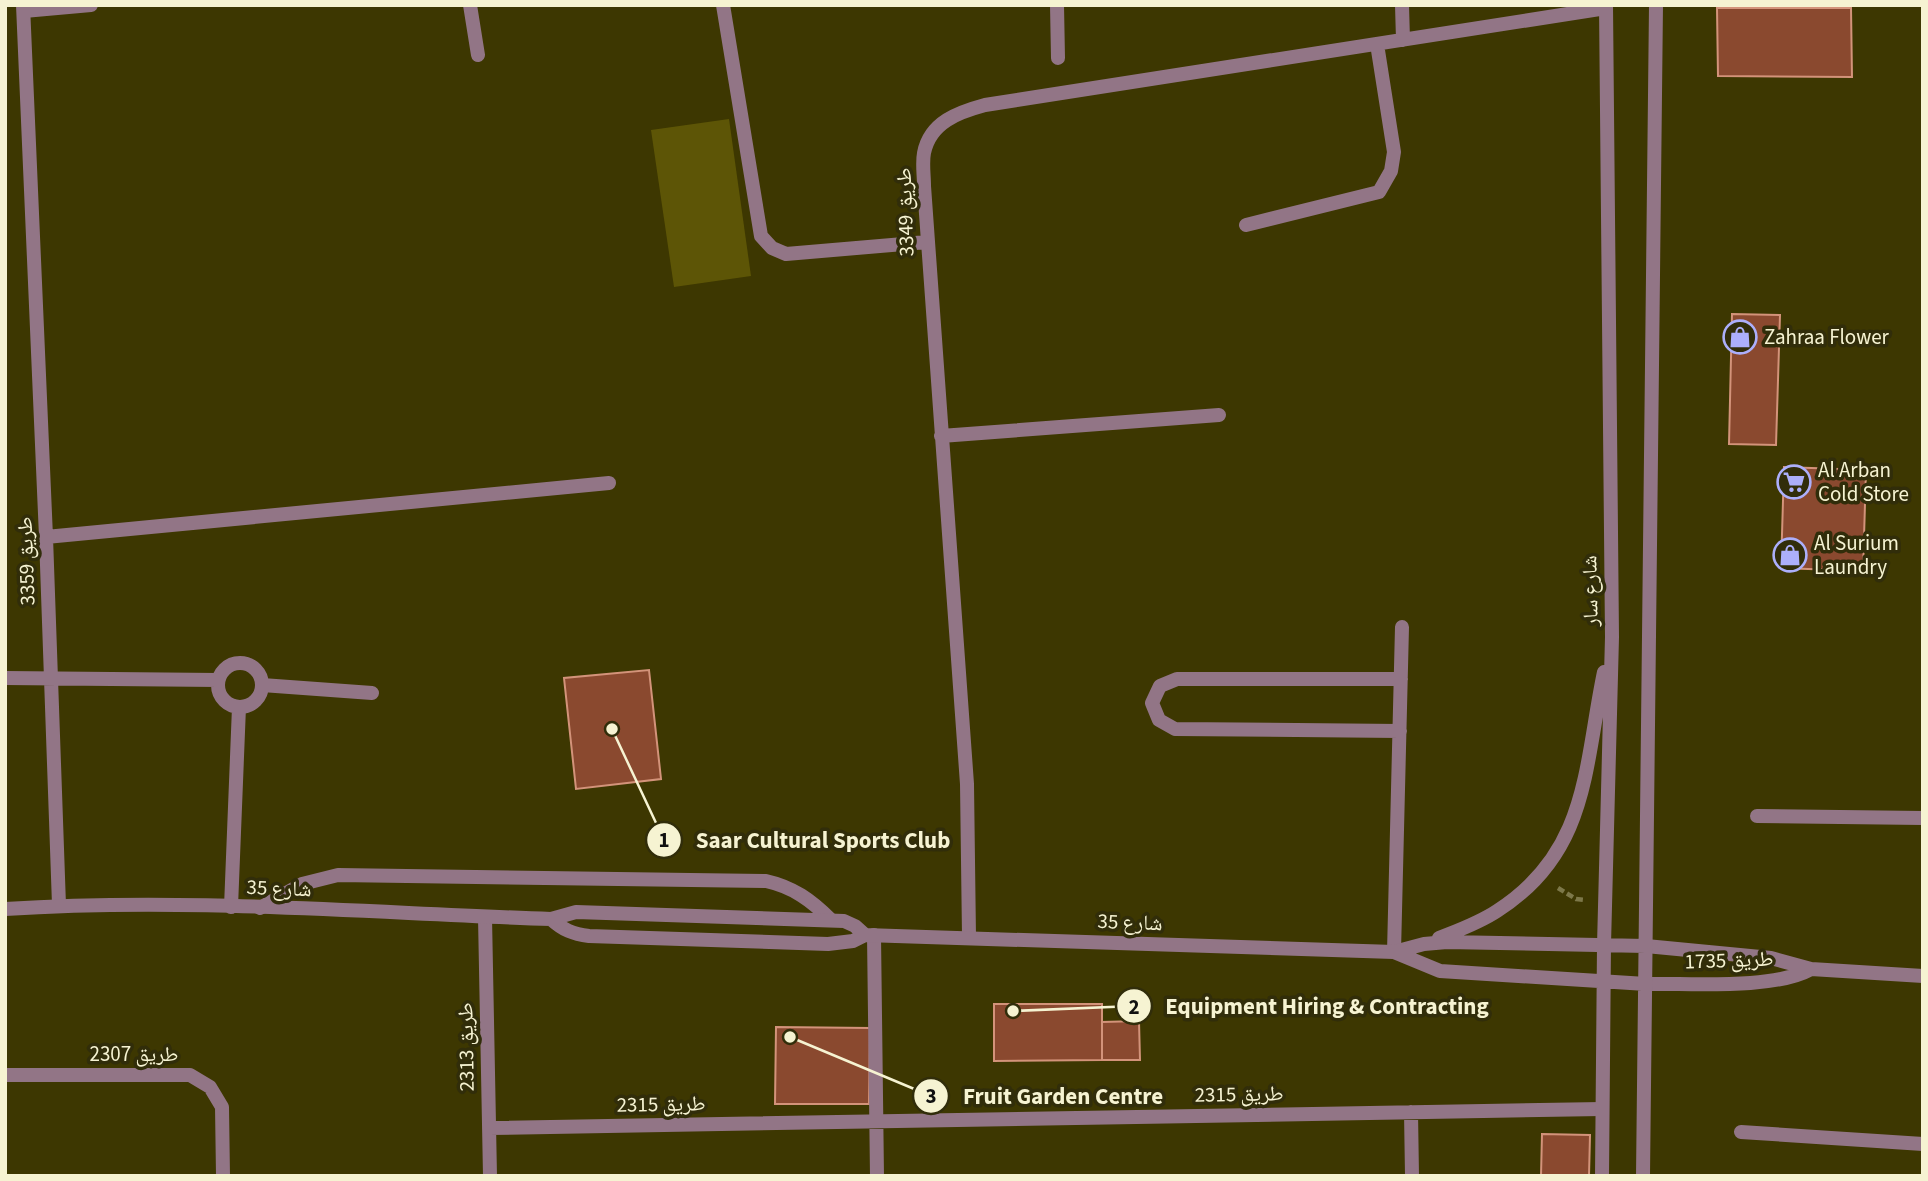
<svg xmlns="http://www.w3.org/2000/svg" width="1928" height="1181" font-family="'Source Sans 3','Noto Naskh Arabic',sans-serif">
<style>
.green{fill:#5d5506}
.building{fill:#8a492f;stroke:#d3937a;stroke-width:2}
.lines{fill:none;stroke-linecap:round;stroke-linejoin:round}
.path{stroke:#7d7849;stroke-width:4.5;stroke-dasharray:7 3.5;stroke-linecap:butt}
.service{stroke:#927586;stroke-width:14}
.minor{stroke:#927586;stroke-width:14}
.tertiary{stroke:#927586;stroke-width:14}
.labels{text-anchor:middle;stroke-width:7;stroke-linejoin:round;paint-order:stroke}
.street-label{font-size:21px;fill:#f6f3d2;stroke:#312d0a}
.poi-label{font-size:21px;fill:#f6f3d2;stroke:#312d0a;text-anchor:start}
.leader{fill:none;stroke:#f6f3d2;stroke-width:2.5}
.callout-dot{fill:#f6f3d2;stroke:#312d0a;stroke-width:2.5}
.mark-label{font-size:21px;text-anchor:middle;font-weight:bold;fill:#111}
.callout-label{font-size:23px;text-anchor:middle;font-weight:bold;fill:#f6f3d2;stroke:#312d0a;stroke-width:7;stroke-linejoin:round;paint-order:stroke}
</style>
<rect width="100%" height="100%" fill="#3d3701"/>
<path class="green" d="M729 119 751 276 674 287 651 130Z"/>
<path class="building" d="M1717 8H1851L1852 77 1718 76Z
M1732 314 1780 315 1776 445 1729 444Z
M1784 467 1866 470 1863 571 1781 568Z
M649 670 661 779 576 789 564 678Z
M994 1004H1102V1060L994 1061Z
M1139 1021 1140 1060H1102V1022Z
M776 1027 870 1028 869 1104H775Z
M1542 1134 1590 1135 1589 1176H1541Z"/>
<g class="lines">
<path class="path" d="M1558 888 1576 899 1585 900"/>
<path class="service" d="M24 11 91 5
M260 908 302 884 338 875 766 881C793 887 811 900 831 920"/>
<path class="minor" d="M23 5 46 537 59 905
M470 5 478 55
M723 5 761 236 772 248 786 254 927 242
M1057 5 1058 58
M1402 5 1403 40
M1246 225 1379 192 1391 171 1394 152 1377 44
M941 436 1219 415
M46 537 609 483
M218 685a22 22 0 1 1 44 0a22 22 0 1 1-44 0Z
M5 678 218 680
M262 685 372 693
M1400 731 1175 729 1159 720 1152 703 1160 686 1177 679H1401
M1757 816 1923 818
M231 907 239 707
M485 917 490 1176
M874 935 877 1176
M969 937 967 784 924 186C924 175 922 163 924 153 930 122 959 112 985 105L1606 8
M1646 946 1771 958 1811 969 1923 976
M1394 952 1402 627
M1646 984C1690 983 1773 990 1811 969
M5 1075H190L210 1087 222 1107 223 1176
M1411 1112 1412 1176
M489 1128 1602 1109
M1741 1132 1923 1144"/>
<path class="tertiary" d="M5 909C187 897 370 913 551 919L576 912 844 921 855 926 865 935
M551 919C563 930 573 934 589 936L828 944 853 941 865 935 1394 952 1424 944 1447 942 1646 946
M1439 938C1459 930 1479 923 1497 911 1589 852 1584 768 1604 672
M1394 952 1440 971 1646 984
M1602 1176 1604 945 1612 637 1606 5
M1643 1176 1656 5"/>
</g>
<defs>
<symbol id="shop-ring" viewBox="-11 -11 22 22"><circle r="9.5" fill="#312d0a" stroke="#acaffb" stroke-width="1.5"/><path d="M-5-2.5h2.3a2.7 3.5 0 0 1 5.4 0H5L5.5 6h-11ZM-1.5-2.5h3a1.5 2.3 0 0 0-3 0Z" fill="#acaffb"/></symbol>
<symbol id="supermarket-ring" viewBox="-11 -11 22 22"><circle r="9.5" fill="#312d0a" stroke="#acaffb" stroke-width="1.5"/><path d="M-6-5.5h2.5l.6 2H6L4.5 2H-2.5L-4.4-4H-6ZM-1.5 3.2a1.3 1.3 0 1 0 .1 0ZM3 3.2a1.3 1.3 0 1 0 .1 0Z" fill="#acaffb"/></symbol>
</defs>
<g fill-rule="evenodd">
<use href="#shop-ring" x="1721" y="318" width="38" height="38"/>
<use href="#supermarket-ring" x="1775" y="463" width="38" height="38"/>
<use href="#shop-ring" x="1771" y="536" width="38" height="38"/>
</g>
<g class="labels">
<g class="street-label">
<text transform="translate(905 212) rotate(-92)" y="7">طريق 3349</text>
<text transform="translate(26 561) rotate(-92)" y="7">طريق 3359</text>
<text transform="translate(1590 591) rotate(-91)" y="7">شارع سار</text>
<text transform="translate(279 888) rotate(2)" y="7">شارع 35</text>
<text transform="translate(1130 922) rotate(2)" y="7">شارع 35</text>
<text transform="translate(1729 960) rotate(-2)" y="7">طريق 1735</text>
<text transform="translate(466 1047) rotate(-91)" y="7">طريق 2313</text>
<text x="134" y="1061">طريق 2307</text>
<text transform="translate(1239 1094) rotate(-1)" y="7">طريق 2315</text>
<text transform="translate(661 1104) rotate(-1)" y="7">طريق 2315</text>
</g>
<g class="poi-label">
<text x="1764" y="344">Zahraa Flower</text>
<text x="1818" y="477">Al Arban<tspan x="1818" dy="24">Cold Store</tspan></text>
<text x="1814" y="550">Al Surium<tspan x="1814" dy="24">Laundry</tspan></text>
</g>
</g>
<path class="leader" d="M612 729L664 840M1013 1011L1134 1006M790 1037L931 1096"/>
<g class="callout-dot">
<circle cx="612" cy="729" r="7"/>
<circle cx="1013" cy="1011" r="7"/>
<circle cx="790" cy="1037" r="7"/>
<circle cx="664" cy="840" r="18"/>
<circle cx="1134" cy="1006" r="18"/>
<circle cx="931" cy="1096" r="18"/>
</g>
<g class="mark-label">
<text x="664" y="847">1</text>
<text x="1134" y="1014">2</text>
<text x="931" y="1103">3</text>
</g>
<g class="callout-label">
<text x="823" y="848">Saar Cultural Sports Club</text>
<text x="1327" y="1014">Equipment Hiring &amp; Contracting</text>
<text x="1063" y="1104">Fruit Garden Centre</text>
</g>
<rect width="1928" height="1181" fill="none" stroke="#f6f3d2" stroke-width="14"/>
</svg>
